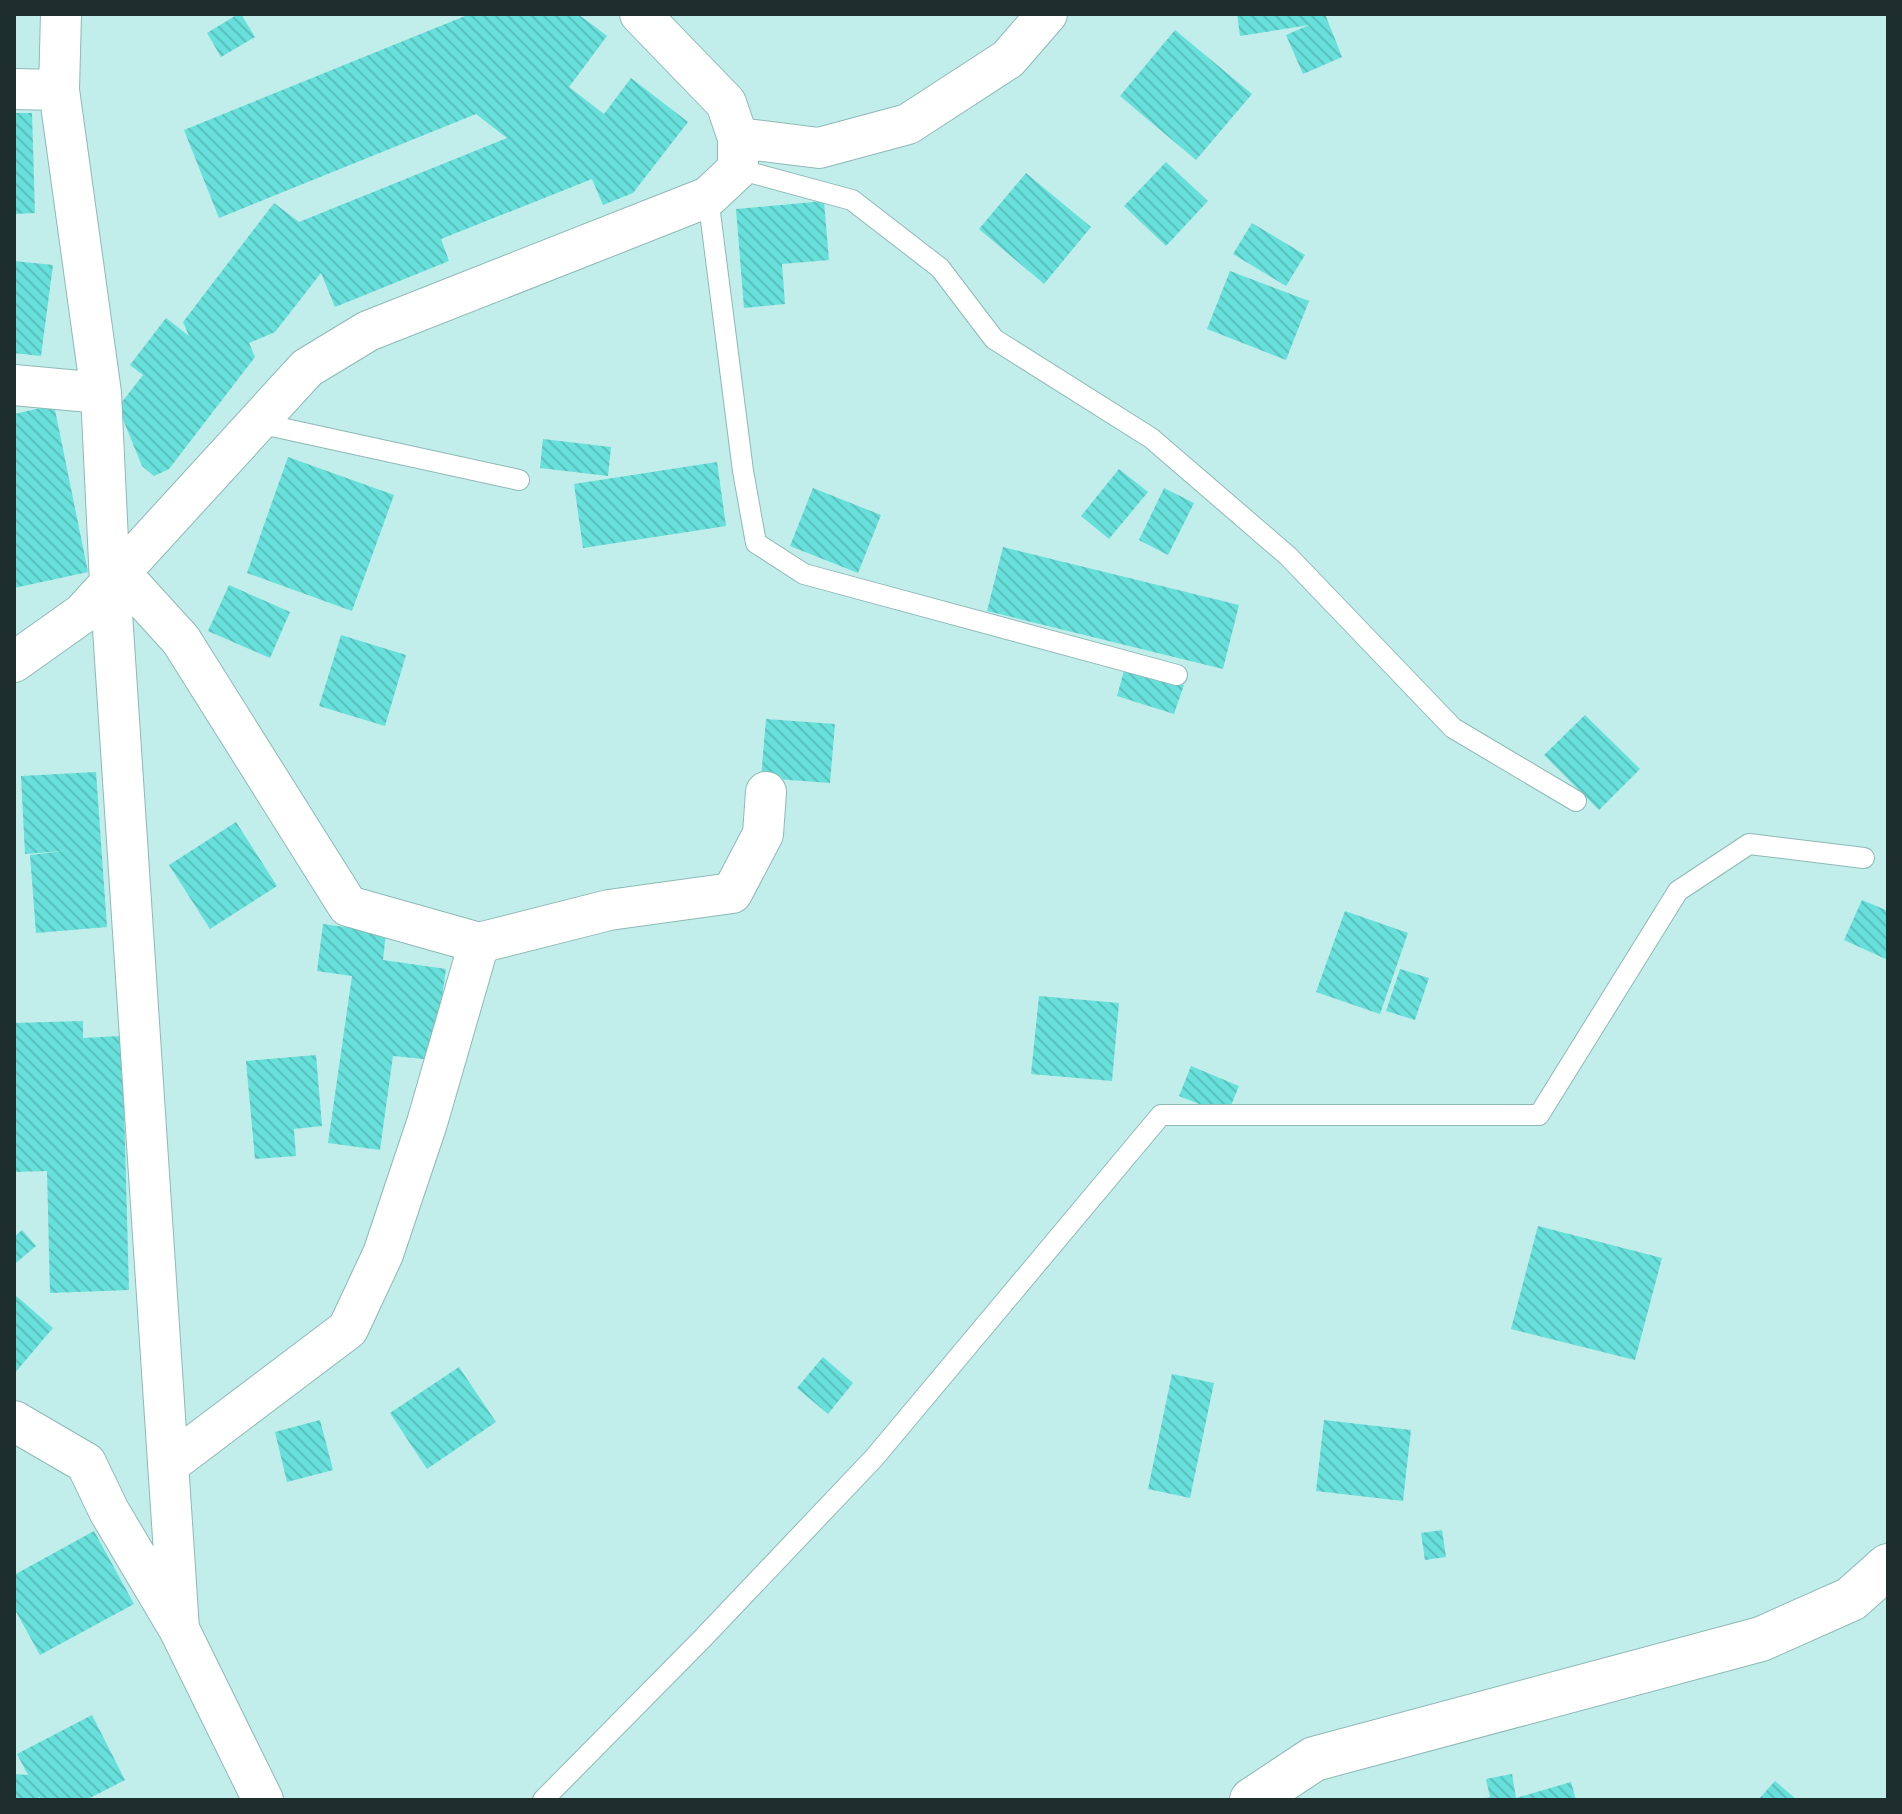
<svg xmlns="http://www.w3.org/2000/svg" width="1902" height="1814" font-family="Barlow,sans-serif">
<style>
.building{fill:url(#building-back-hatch)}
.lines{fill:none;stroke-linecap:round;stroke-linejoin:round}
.service-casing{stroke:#8eb9b6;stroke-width:22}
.minor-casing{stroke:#8eb9b6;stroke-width:42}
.primary-casing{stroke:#8eb9b6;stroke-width:46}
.service{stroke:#fff;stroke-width:20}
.minor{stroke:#fff;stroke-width:40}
.primary{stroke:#fff;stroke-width:44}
</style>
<defs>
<pattern id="building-back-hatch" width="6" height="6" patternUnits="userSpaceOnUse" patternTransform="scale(2)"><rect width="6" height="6" fill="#67e0db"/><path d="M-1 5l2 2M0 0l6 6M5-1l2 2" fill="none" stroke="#59c0bc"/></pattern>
</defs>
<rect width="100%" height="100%" fill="#c1edea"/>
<path class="building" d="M238 14H241L255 37 221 57 207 33Z
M470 14H578L607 36 569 87 604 114 631 78 688 122 633 193 603 205 592 179 441 239 449 261 335 307 321 273 275 332 249 343 255 357 169 469 154 476 142 466 118 407 143 375 130 365 166 318 189 336 183 322 274 203 299 222 507 138 476 114 219 218 184 130Z
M1237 14H1325L1342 57 1303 74 1286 35 1309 25 1240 36Z
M1175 30 1252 94 1196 160 1120 96Z
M14 113H32L35 213 14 214Z
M1166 162 1208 201 1166 246 1124 206Z
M1026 173 1091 227 1044 284 979 229Z
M824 201 829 260 782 264 785 304 744 308 736 209Z
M1252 223 1305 255 1286 286 1233 254Z
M14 261 53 265 41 356 14 353Z
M1230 271 1309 301 1286 360 1207 329Z
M54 405 88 572 14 588V414Z
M543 439 611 447 608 476 540 468Z
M288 457 394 495 352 611 247 573Z
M717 462 726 526 583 548 574 484Z
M1119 469 1148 492 1109 539 1081 516Z
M813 488 881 515 858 573 790 546Z
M1164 488 1194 503 1168 555 1139 540Z
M1003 547 1239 605 1223 669 987 611Z
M229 585 290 612 270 658 208 631Z
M341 635 406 655 385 726 319 706Z
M1125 667 1184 685 1174 714 1117 696Z
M1585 715 1640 769 1599 810 1544 755Z
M766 719 835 724 830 783 761 778Z
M96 772 107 927 36 933 30 855 63 851 25 854 21 776Z
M236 822 277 886 210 929 169 865Z
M1862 900 1888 911V960L1844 940Z
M1345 911 1408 933 1380 1014 1316 992Z
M323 924 386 933 383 960 446 969 433 1060 393 1056 380 1150 328 1143 352 976 317 971Z
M1400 969 1429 978 1415 1020 1386 1011Z
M1039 996 1119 1003 1112 1081 1031 1074Z
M83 1021V1038L122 1036 129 1290 50 1293 47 1171 14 1172V1023Z
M316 1055 322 1126 294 1129 296 1156 255 1159 246 1061Z
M1191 1066 1239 1086 1227 1115 1179 1096Z
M1538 1226 1662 1258 1635 1360 1511 1329Z
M22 1230 36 1246 16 1263 14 1237Z
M14 1294 53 1328 14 1374Z
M823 1357 853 1383 828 1414 797 1388Z
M459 1367 496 1422 427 1469 390 1413Z
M1172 1374 1214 1383 1190 1498 1148 1489Z
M320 1420 333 1470 287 1482 275 1432Z
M1324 1420 1411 1430 1403 1501 1316 1491Z
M1442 1530 1446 1557 1425 1560 1421 1533Z
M94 1531 134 1604 40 1655 14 1608V1575Z
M92 1715 125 1780 86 1800H41L39 1796V1800H14V1774L28 1775 17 1754Z
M1512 1774 1516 1798 1571 1782 1576 1800H1479L1490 1797 1486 1779Z
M1775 1781 1797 1800H1758Z"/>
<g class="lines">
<defs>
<path id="service" d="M738 169 852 200 940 268 994 339 1151 438 1288 556 1453 728 1576 801
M708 197 743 471 756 543 804 574 1177 675
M258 423 519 480
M543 1800 703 1638 874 1458 1161 1115H1539L1678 891 1749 844 1864 858"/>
<path id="minor" d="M61 14 59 90 101 393 110 583 179 1629
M14 89 59 90
M738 138 819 148 908 124 1008 59 1047 14
M14 385 101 393
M120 573 181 640 348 906 479 943 427 1123 383 1254 348 1329 168 1465
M14 662 83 613 307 368 368 331 708 197 738 169V138L726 103 640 14
M479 943 609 910 732 893 763 834 766 792
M14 1421 86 1463 109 1511 179 1629 263 1800"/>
<path id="primary" d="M1252 1800 1314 1759 1761 1639 1851 1599 1888 1566"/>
</defs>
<use href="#service" class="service-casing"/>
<use href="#minor" class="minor-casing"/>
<use href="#primary" class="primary-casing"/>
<use href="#service" class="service"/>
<use href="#minor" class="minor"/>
<use href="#primary" class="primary"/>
</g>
<rect width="1902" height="1814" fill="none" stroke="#1d2e2d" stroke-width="32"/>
</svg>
